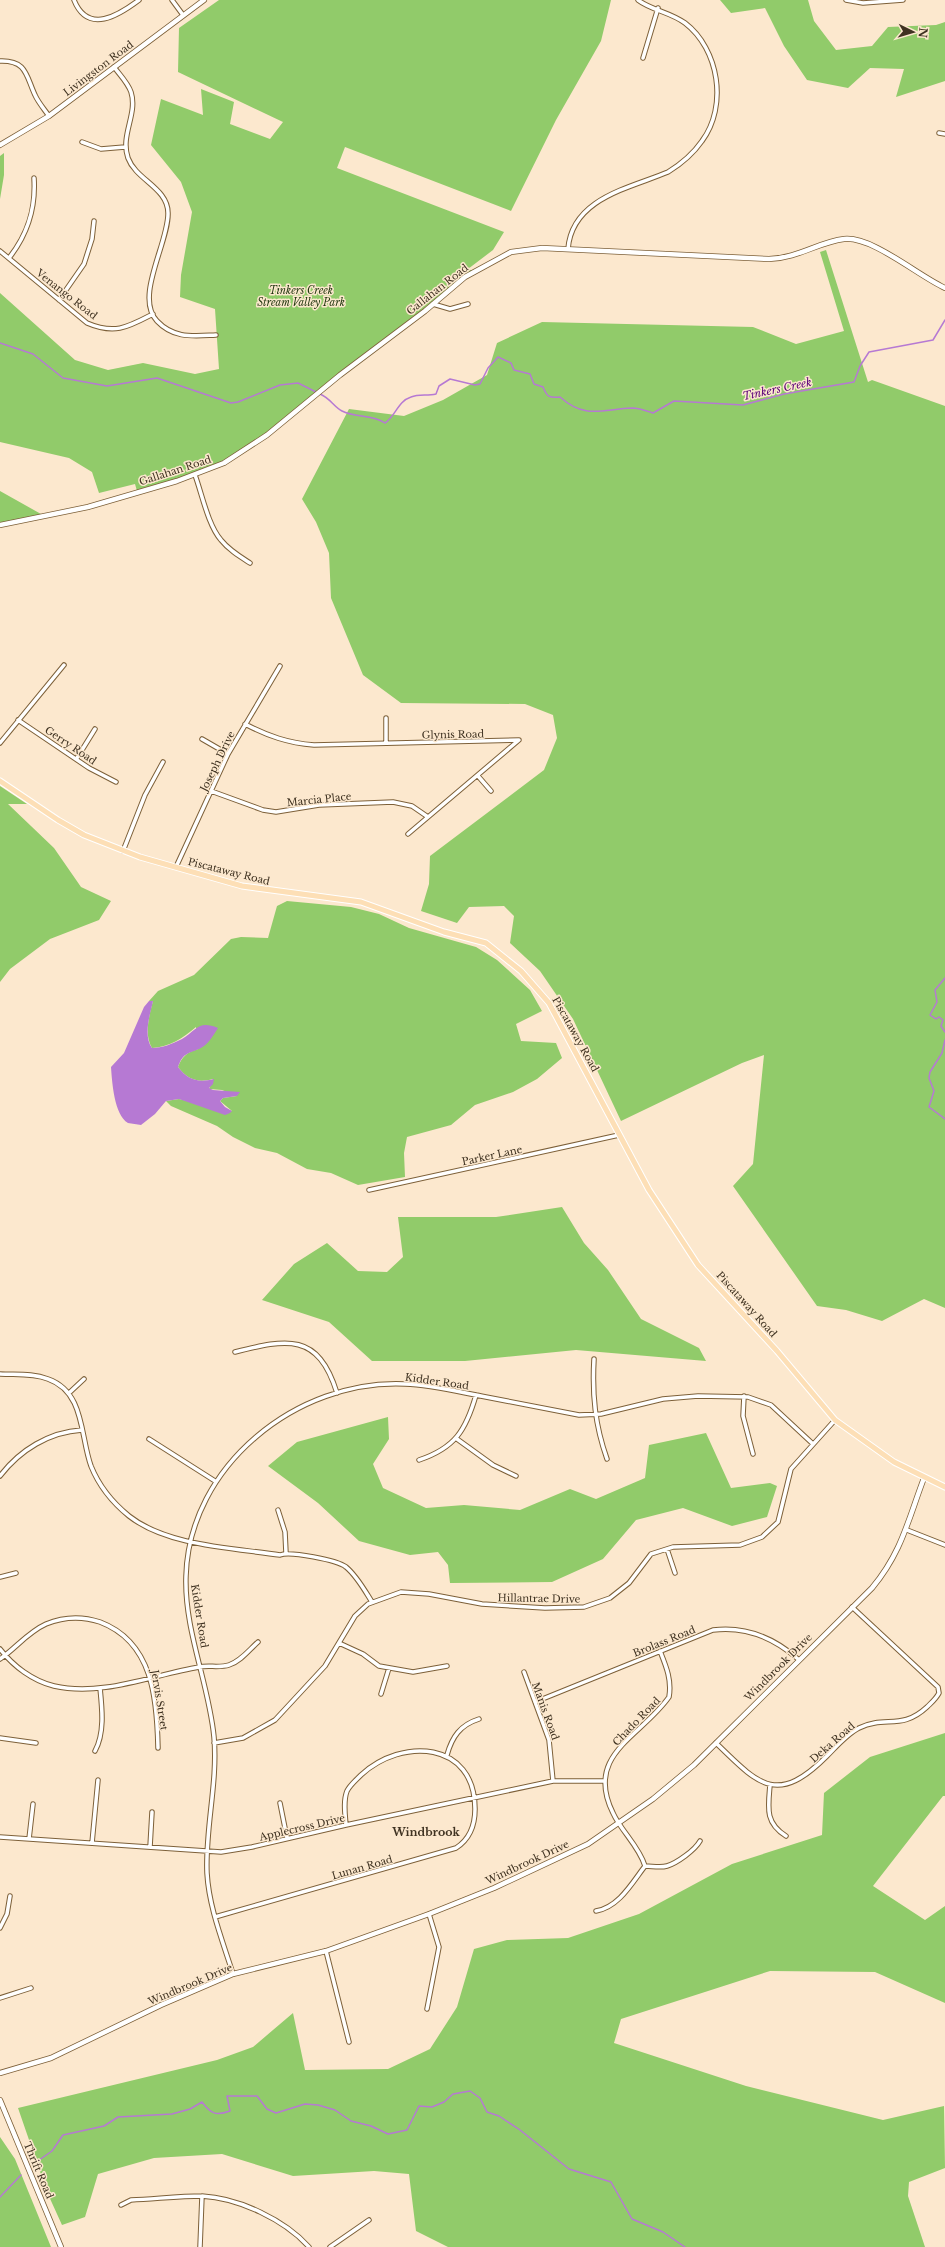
<svg xmlns="http://www.w3.org/2000/svg" width="945" height="2247" font-family="'Libre Baskerville',serif">
<style>
.green{fill:#91cb6a}
.water{fill:#b679d3}
.lines{fill:none;stroke-linecap:round;stroke-linejoin:round}
.stream{stroke:#b679d3;stroke-width:1.5}
.street-casing{stroke:#7d6039;stroke-width:5.5}
.secondary-casing{stroke:#7d6039;stroke-width:6}
.primary-casing{stroke:#fff;stroke-width:7}
.street{stroke:#fff;stroke-width:3.5}
.secondary{stroke:#fff;stroke-width:4.5}
.primary{stroke:#fddfb6;stroke-width:5}
.labels{text-anchor:middle;stroke-width:3;stroke-linejoin:round;paint-order:stroke}
.street-label{font-size:10px;fill:#3f3221;stroke:#fce8ce}
.park-label{font-size:10px;font-style:italic;fill:#1f350d;stroke:#fce8ce}
.water-label{font-size:11px;font-style:italic;fill:#5b0379;stroke:#fce8ce}
.neighbourhood-label{font-size:11px;font-weight:bold;fill:#3f3221;stroke:#fce8ce}
</style>
<rect width="100%" height="100%" fill="#fce8ce"/>
<path class="green" d="M219 0H611L601 41 556 120 511 211 345 147 337 168 504 232 493 250 468 269 473 271 239 454 208 470 137 491 135 484 99 493 92 472 69 458 0 442V293L75 360 108 370 143 363 195 374 219 369 215 309 180 297 181 275 192 212 181 182 151 145 161 99 203 115 201 89 234 102 230 124 270 139 283 122 178 72 179 28Z
M720 0H808L814 21 836 50 872 46 888 27 936 25 945 22V81L896 97 904 69 870 68 848 88 807 80 784 46 765 8 731 13Z
M4 153V175L0 199V156Z
M826 250 868 382 872 380 945 406V1308L924 1299 882 1321 846 1310 817 1306 733 1186 753 1164 764 1055 742 1063 621 1121 573 1019 540 971 510 943 514 916 504 906 469 907 457 923 421 911 429 884 430 856 544 770 557 738 553 715 525 704 401 703 363 675 331 598 329 553 316 522 302 499 349 409 404 416 443 400 487 375 497 343 542 322 753 327 796 344 844 331 820 252Z
M0 491 41 514V516L0 523Z
M0 786 27 804H8L54 848 81 887 111 901 99 920 50 939 10 969 0 982Z
M287 901 351 907 379 914 409 928 476 947 497 960 530 990 542 1011 516 1024 521 1041 556 1043 562 1058 537 1079 513 1092 475 1105 451 1125 407 1137 404 1153 405 1177 358 1185 331 1173 307 1169 277 1153 255 1148 233 1137 217 1126 171 1106 166 1101 179 1099 232 1111 220 1101 223 1098 237 1096 222 1090 209 1089 213 1079C198 1083 188 1080 178 1067 182 1056 188 1052 198 1049L196 1027C183 1038 170 1047 152 1048 144 1035 149 1016 153 1001H149L158 991 194 975 231 939 241 937 268 938 277 906Z
M562 1207 584 1243 608 1270 641 1319 699 1348 706 1361 576 1350 465 1361H372L329 1322 262 1300 294 1264 327 1243 358 1271 387 1272 403 1257 398 1217H496Z
M388 1417 389 1439 373 1464 383 1488 426 1508 464 1505 520 1510 570 1489 596 1499 645 1478 649 1445 706 1433 731 1488 770 1483 777 1486 767 1517 732 1526 683 1508 636 1520 603 1559 552 1582 450 1583 448 1565 438 1552 410 1555 359 1541 318 1503 268 1466 297 1442Z
M945 1733V1796H943L873 1886 925 1920 945 1906V2003L875 1972 770 1971 621 2019 614 2043 746 2086 883 2120 944 2106 945 2168 909 2182 908 2196 925 2247H448L416 2231 409 2174 374 2171 293 2176 222 2154 154 2158 98 2174 85 2217 62 2225 47 2192 18 2108 217 2060 253 2047 293 2013 305 2070 388 2069 430 2049 457 2007 474 1949 507 1940 568 1938 639 1914 732 1864 822 1835 824 1793 870 1757Z
M0 2137 15 2159 51 2247H0Z"/>
<path class="water" d="M149 1001H153C150 1015 143 1035 152 1048 162 1048 172 1044 182 1039 197 1030 198 1020 218 1028 213 1036 208 1045 199 1049 187 1054 183 1053 178 1067 188 1080 198 1083 214 1079L213 1084 209 1088 213 1090 240 1092 237 1096 223 1098 220 1101 225 1107 232 1111 230 1113 225 1115 179 1099 166 1101 155 1114 141 1125C137 1124 132 1124 128 1123 114 1115 112 1081 111 1067L124 1053 144 1007Z"/>
<g class="lines">
<path class="stream" d="M0 343 33 354 63 378 107 386 157 378 231 403 238 402 280 385 298 383 316 392
M320 394C330 398 334 407 342 411 355 418 372 414 385 423 395 417 398 401 411 397 419 394 427 396 436 394L439 386 450 379 475 385 480 384 488 368 498 357 511 363 514 370 530 374 534 384 543 387C547 397 549 398 560 397 586 420 602 409 632 408 639 408 647 411 653 413L674 401 743 405 784 394 854 382 860 366 869 352 933 340 945 320
M945 978 935 990 937 1002 930 1015 936 1019 939 1017 943 1020 941 1026 945 1032
M945 1040 942 1053 930 1072 929 1078 934 1091 929 1107 945 1119
M32 2165 52 2151 63 2135 104 2126 118 2117 172 2114 190 2109 202 2102C211 2114 216 2116 230 2111L227 2096H257L267 2109 276 2113 305 2104 318 2105 335 2110 351 2121 371 2126 388 2134 407 2130 419 2106 432 2107 444 2102 453 2094 470 2091 480 2098 487 2112 499 2116 520 2130 569 2169 611 2182 632 2219 663 2232 685 2247
M0 2197 21 2175"/>
<defs>
<path id="street" d="M74 0C88 35 119 15 139 0
M172 0 183 15
M846 0 863 3 903 0
M643 58 658 8
M0 61C27 60 26 76 35 95 38 102 44 109 49 116
M114 67C120 75 128 83 131 92 138 114 120 135 128 158 136 180 168 188 168 213 169 242 134 297 157 321 174 339 193 336 216 335
M939 133 945 134
M82 142 101 149 125 147
M568 249C572 198 630 188 668 172 681 164 693 154 702 141 728 106 719 49 685 23 670 12 651 10 638 0
M0 251 87 323C115 335 128 327 153 314
M9 258C28 234 36 209 34 178
M59 300 84 264 92 239 94 221
M433 304 450 309 468 304
M195 475C202 494 208 525 221 540 229 550 239 556 250 563
M386 718V743
M18 720 89 768 116 782
M245 724C268 736 288 743 314 745L519 740 408 834
M202 739 228 754
M0 743 64 665
M77 758 95 729
M478 776 491 791
M211 791 263 810 276 812 319 805 393 802 412 806 428 817
M123 851 145 795 163 762
M176 867 228 754 280 666
M369 1190 619 1135
M235 1352C287 1339 318 1332 337 1393
M594 1359C592 1395 595 1425 607 1459
M0 1374C16 1375 32 1373 48 1379 85 1392 80 1436 91 1466 99 1486 113 1503 129 1516 167 1546 233 1548 280 1555 290 1551 337 1560 346 1567 357 1576 365 1591 372 1602
M69 1393 84 1379
M744 1396 743 1416 753 1454
M149 1439 215 1481
M457 1439 493 1465 516 1476
M419 1460C455 1448 466 1430 476 1395
M0 1476C20 1450 49 1432 82 1430
M278 1510 285 1532 286 1553
M907 1530 945 1545
M667 1549 675 1573
M0 1577 16 1573
M339 1643 363 1654 379 1666 413 1672 447 1666
M0 1649C13 1666 33 1681 54 1686 102 1697 152 1675 199 1667 208 1665 220 1668 229 1665 241 1661 249 1650 258 1642
M0 1659C16 1648 28 1632 46 1624 63 1617 82 1616 100 1622 153 1642 157 1699 158 1748
M524 1672 549 1740 553 1781
M381 1694 389 1668
M535 1702 713 1630C745 1626 774 1638 798 1659
M0 1738 36 1743
M214 1743 243 1738 275 1720 325 1666 355 1616 368 1604 401 1592 429 1594 482 1604 545 1608 584 1607 610 1598 629 1583 651 1554 673 1547 740 1545 762 1537 778 1522 791 1469 835 1420
M716 1743C759 1785 777 1806 827 1756 836 1747 847 1734 859 1728 886 1715 901 1731 927 1707 931 1703 936 1699 939 1693L938 1687 852 1607
M95 1751C105 1733 102 1708 100 1688
M447 1755C452 1737 460 1725 479 1719
M770 1785C768 1808 765 1823 786 1836
M280 1803 287 1838
M0 1837 221 1852 252 1847 346 1825 553 1781H603
M29 1839 33 1804
M92 1843 98 1780
M150 1847 152 1812
M645 1866C652 1866 660 1868 667 1866 677 1863 695 1850 700 1841
M596 1911C619 1907 632 1883 645 1866 639 1846 621 1831 613 1813 584 1754 641 1737 669 1697 672 1680 666 1666 660 1651
M215 1917 456 1848C470 1839 475 1826 475 1809 475 1741 402 1737 361 1775 356 1780 350 1785 347 1791 343 1801 345 1814 346 1825
M0 1928 7 1914 10 1896
M326 1951 349 2042
M233 1974C223 1942 209 1908 207 1873 205 1828 218 1783 214 1737 209 1684 184 1630 186 1576 189 1466 297 1379 405 1384 432 1385 459 1392 486 1397 517 1403 548 1409 579 1415L601 1414 663 1399 698 1396 748 1397 771 1405 813 1444
M0 1998 31 1988
M427 2009 439 1947 429 1914
M121 2205 131 2200C155 2199 179 2196 202 2196 239 2198 285 2220 309 2247
M200 2247 202 2196
M330 2247 369 2220"/>
<path id="secondary" d="M0 145 49 116 204 0
M0 525 88 507 177 481 224 463 267 435 340 375 425 311 465 277 511 252 542 248 769 259C798 258 819 242 844 239 872 236 917 275 945 288
M0 2073 51 2058 161 2005 233 1974 326 1951 429 1914 494 1888 588 1844 653 1799 694 1765 872 1588C902 1552 908 1520 924 1478
M0 2100 61 2247"/>
<path id="primary" d="M0 781 58 820 84 835 140 857 242 886 361 902 444 932 486 943 521 971 549 1003 649 1190 698 1265 777 1351 835 1420 894 1462 945 1487"/>
</defs>
<use href="#street" class="street-casing"/>
<use href="#secondary" class="secondary-casing"/>
<use href="#primary" class="primary-casing"/>
<use href="#street" class="street"/>
<use href="#secondary" class="secondary"/>
<use href="#primary" class="primary"/>
</g>
<g class="labels">
<g class="street-label">
<text transform="translate(98 68) rotate(-37)" y="4">Livingston Road</text>
<text transform="translate(437 289) rotate(-38)" y="4">Gallahan Road</text>
<text transform="translate(67 294) rotate(38)" y="4">Venango Road</text>
<text transform="translate(175 470) rotate(-18)" y="4">Gallahan Road</text>
<text transform="translate(453 734) rotate(-1)" y="4">Glynis Road</text>
<text transform="translate(71 745) rotate(34)" y="4">Gerry Road</text>
<text transform="translate(217 761) rotate(-64)" y="4">Joseph Drive</text>
<text transform="translate(319 799) rotate(-6)" y="4">Marcia Place</text>
<text transform="translate(229 871) rotate(14)" y="4">Piscataway Road</text>
<text transform="translate(576 1034) rotate(61)" y="4">Piscataway Road</text>
<text transform="translate(492 1155) rotate(-12)" y="4">Parker Lane</text>
<text transform="translate(747 1304) rotate(48)" y="4">Piscataway Road</text>
<text transform="translate(437 1381) rotate(8)" y="4">Kidder Road</text>
<text transform="translate(539 1598) rotate(1)" y="4">Hillantrae Drive</text>
<text transform="translate(200 1616) rotate(81)" y="4">Kidder Road</text>
<text transform="translate(664 1641) rotate(-22)" y="4">Brolass Road</text>
<text transform="translate(778 1667) rotate(-45)" y="4">Windbrook Drive</text>
<text transform="translate(160 1700) rotate(81)" y="4">Jervis Street</text>
<text transform="translate(546 1711) rotate(70)" y="4">Manis Road</text>
<text transform="translate(636 1721) rotate(-46)" y="4">Chado Road</text>
<text transform="translate(832 1742) rotate(-41)" y="4">Deka Road</text>
<text transform="translate(302 1827) rotate(-13)" y="4">Applecross Drive</text>
<text transform="translate(527 1862) rotate(-25)" y="4">Windbrook Drive</text>
<text transform="translate(362 1867) rotate(-16)" y="4">Lunan Road</text>
<text transform="translate(190 1984) rotate(-23)" y="4">Windbrook Drive</text>
<text transform="translate(39 2170) rotate(67)" y="4">Thrift Road</text>
</g>
<g class="park-label">
<text x="301" y="294">Tinkers Creek<tspan x="301" dy="12">Stream Valley Park</tspan></text>
</g>
<g class="water-label">
<text transform="translate(777 389) rotate(-12)" y="4">Tinkers Creek</text>
</g>
<g class="neighbourhood-label">
<text x="426" y="1836">Windbrook</text>
</g>
</g>
<g transform="translate(913 32) rotate(95)" stroke="#fce8ce" stroke-width="3" paint-order="stroke">
<path d="M0-3L7 15L0 10L-7 15Z" fill="#3f3221"/>
<text y="-6" font-size="11" font-weight="bold" text-anchor="middle" fill="#3f3221">N</text>
</g>
</svg>
